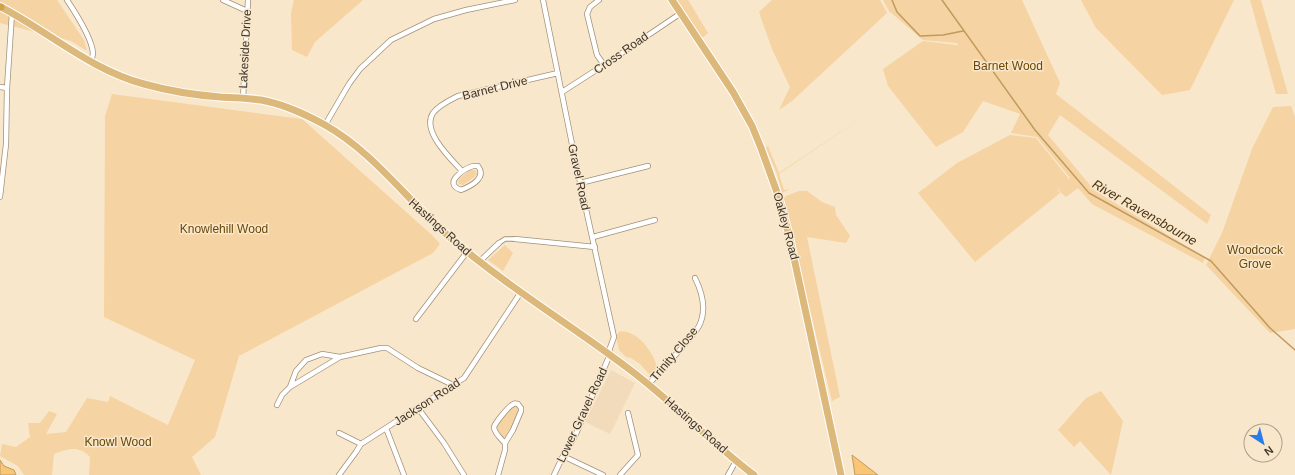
<svg xmlns="http://www.w3.org/2000/svg" width="1295" height="475" font-family="Arial,sans-serif">
<style>
.built{fill:#f1dbba}
.green{fill:#f5d3a2}
.water{fill:#fac575;stroke:#c19a5e}
.lines{fill:none;stroke-linecap:round;stroke-linejoin:round}
.stream{stroke:#c19a5e;stroke-width:1.5}
.pedestrian-casing{stroke:#a29179;stroke-width:5.5}
.minor-casing{stroke:#a29179;stroke-width:6}
.primary-casing{stroke:#fff;stroke-width:9}
.trunk-casing{stroke:#fff;stroke-width:9}
.pedestrian{stroke:#fff;stroke-width:3.5}
.minor{stroke:#fff;stroke-width:4.5}
.primary{stroke:#dcb97b;stroke-width:7}
.trunk{stroke:#d0a24f;stroke-width:7}
.labels{text-anchor:middle;stroke-width:3;stroke-linejoin:round;paint-order:stroke}
.street-label{font-size:12px;fill:#3b342a;stroke:#f9e7cc}
.park-label{font-size:12px;fill:#6a4704;stroke:#f9e7cc}
.water-label{font-size:13px;font-style:italic;fill:#493310;stroke:#f9e7cc}
</style>
<rect width="100%" height="100%" fill="#f9e7cc"/>
<path class="built" d="M611 370 635 383 610 434 585 422Z"/>
<path class="green" d="M0 0H57L84 40 87 51 71 41 0 23Z
M294 0H363L315 42 307 57 292 50 291 13Z
M677 0H688L708 33 702 38Z
M772 0H880L887 13 792 101 779 110 790 87 772 49 759 12Z
M883 0H1022L1060 83 1056 94 1211 215 1207 224 1060 115 1048 135 1095 191 1205 257 1203 263 1092 204 1078 188 1066 197 1058 190 1061 187 1057 190 1060 193 975 262 918 193 957 163 1010 135 1036 138 1069 179 1070 178 1037 137 1011 133 1020 114 983 101 963 132 936 147 888 86 883 69 923 41 956 45 958 46 957 43 923 40 889 11Z
M1081 0H1234L1190 90 1162 95 1096 28Z
M1250 0H1261L1288 94H1276Z
M112 94 302 119 433 236 440 244 433 253 239 356 215 437 192 457 201 475H89L90 457C79 445 67 449 54 454L52 475H24L18 466 0 456 2 444 16 447 30 437 28 423H40L49 411 57 414 46 434 66 432 87 398 108 402 110 396 168 425 195 360 104 317 105 116Z
M1291 106 1295 117V329L1270 333 1206 265 1222 233 1252 149 1273 107Z
M873 110 779 174 784 190 790 189 782 193 777 174 766 148 768 146 779 173Z
M470 170H475L477 174 476 176 463 185 459 184 458 181 459 179Z
M799 191H807L822 202 835 207 836 215 850 236 846 243 807 237 840 397 832 401 783 199 786 196Z
M505 245 513 253 503 271 488 260Z
M619 332C636 328 654 353 657 367L653 375H650L640 364 631 358 626 357 619 350 616 336Z
M1101 391 1123 421 1111 475 1080 441 1074 447 1058 430 1086 398Z
M515 405 519 407C519 417 511 429 506 437H502L497 429C497 420 508 410 515 405Z"/>
<path class="water" d="M852 455 878 475H855Z
M0 460 4 466 14 470 16 475H0Z"/>
<g class="lines">
<path class="stream" d="M892 0 897 12 920 36 943 35 963 31
M942 0 1035 130 1089 193 1211 261 1270 328 1295 350"/>
<defs>
<path id="pedestrian" d="M499 243 505 239H515"/>
<path id="minor" d="M67 0C75 12 92 39 93 53 93 56 92 59 90 62
M223 0 247 11
M543 0 575 159 614 337 610 348 608 359 575 436 563 456 554 475
M599 0 590 7 587 14 597 55 604 65
M0 87 7 88
M562 92 604 65 681 13
M243 99 248 0
M325 125 349 84 360 69 391 40 434 19 466 10 515 0
M473 166H478C487 178 471 186 461 190 442 183 464 169 473 166Z
M462 171C451 159 421 131 433 113 439 105 450 100 458 96L558 73
M580 183 648 166
M0 197 6 144 7 88 12 13
M593 237 655 220
M515 239 595 247
M479 262 499 243
M416 319 467 252
M649 384C661 370 674 357 686 343 690 337 696 332 699 326 707 310 702 292 695 278
M290 387 340 357
M277 405 282 395 290 387 296 371 306 360 322 354 340 357 381 348H387L418 368 453 385
M418 408 444 443 464 475
M339 433 361 444 386 428
M563 456 603 475
M339 475 356 452 361 444
M404 475 386 428 464 378 521 292
M498 475 505 450V443L513 430 521 411V408L518 404C514 403 515 403 512 405 508 407 495 423 494 427 494 433 501 439 505 443
M620 475 638 455 628 413
M728 475 736 461"/>
<path id="primary" d="M672 0 733 92 752 126 761 148 779 198 789 235 841 475
M1 7C49 32 91 70 144 84 169 91 195 95 220 97 234 98 248 98 261 100 284 104 305 114 325 125 375 153 409 203 453 240 508 287 571 325 629 369 673 402 710 442 754 475"/>
<path id="trunk" d="M0 7H1"/>
</defs>
<use href="#pedestrian" class="pedestrian-casing"/>
<use href="#minor" class="minor-casing"/>
<use href="#primary" class="primary-casing"/>
<use href="#trunk" class="trunk-casing"/>
<use href="#pedestrian" class="pedestrian"/>
<use href="#minor" class="minor"/>
<use href="#primary" class="primary"/>
<use href="#trunk" class="trunk"/>
</g>
<g class="labels">
<g class="street-label">
<text transform="translate(245 49) rotate(-87)" y="4">Lakeside Drive</text>
<text transform="translate(621 53) rotate(-35)" y="4">Cross Road</text>
<text transform="translate(495 88) rotate(-14)" y="4">Barnet Drive</text>
<text transform="translate(579 177) rotate(78)" y="4">Gravel Road</text>
<text transform="translate(786 226) rotate(75)" y="4">Oakley Road</text>
<text transform="translate(440 227) rotate(42)" y="4">Hastings Road</text>
<text transform="translate(674 354) rotate(-50)" y="4">Trinity Close</text>
<text transform="translate(427 402) rotate(-33)" y="4">Jackson Road</text>
<text transform="translate(582 415) rotate(-65)" y="4">Lower Gravel Road</text>
<text transform="translate(696 425) rotate(41)" y="4">Hastings Road</text>
</g>
<g class="park-label">
<text x="1008" y="70">Barnet Wood</text>
<text x="224" y="233">Knowlehill Wood</text>
<text x="1255" y="254">Woodcock<tspan x="1255" dy="14">Grove</tspan></text>
<text x="118" y="446">Knowl Wood</text>
</g>
<g class="water-label">
<text transform="translate(1145 212) rotate(30)" y="5">River Ravensbourne</text>
</g>
</g>
<g transform="translate(1263 443) rotate(144)"><circle r="19" fill="#f9e7cc" stroke="#ad9f8b"/>
<path d="M0-3L7 15L0 10L-7 15Z" fill="#297de8"/>
<text y="-6" font-size="11" font-weight="bold" text-anchor="middle" fill="#3b342a">N</text>
</g>
</svg>
